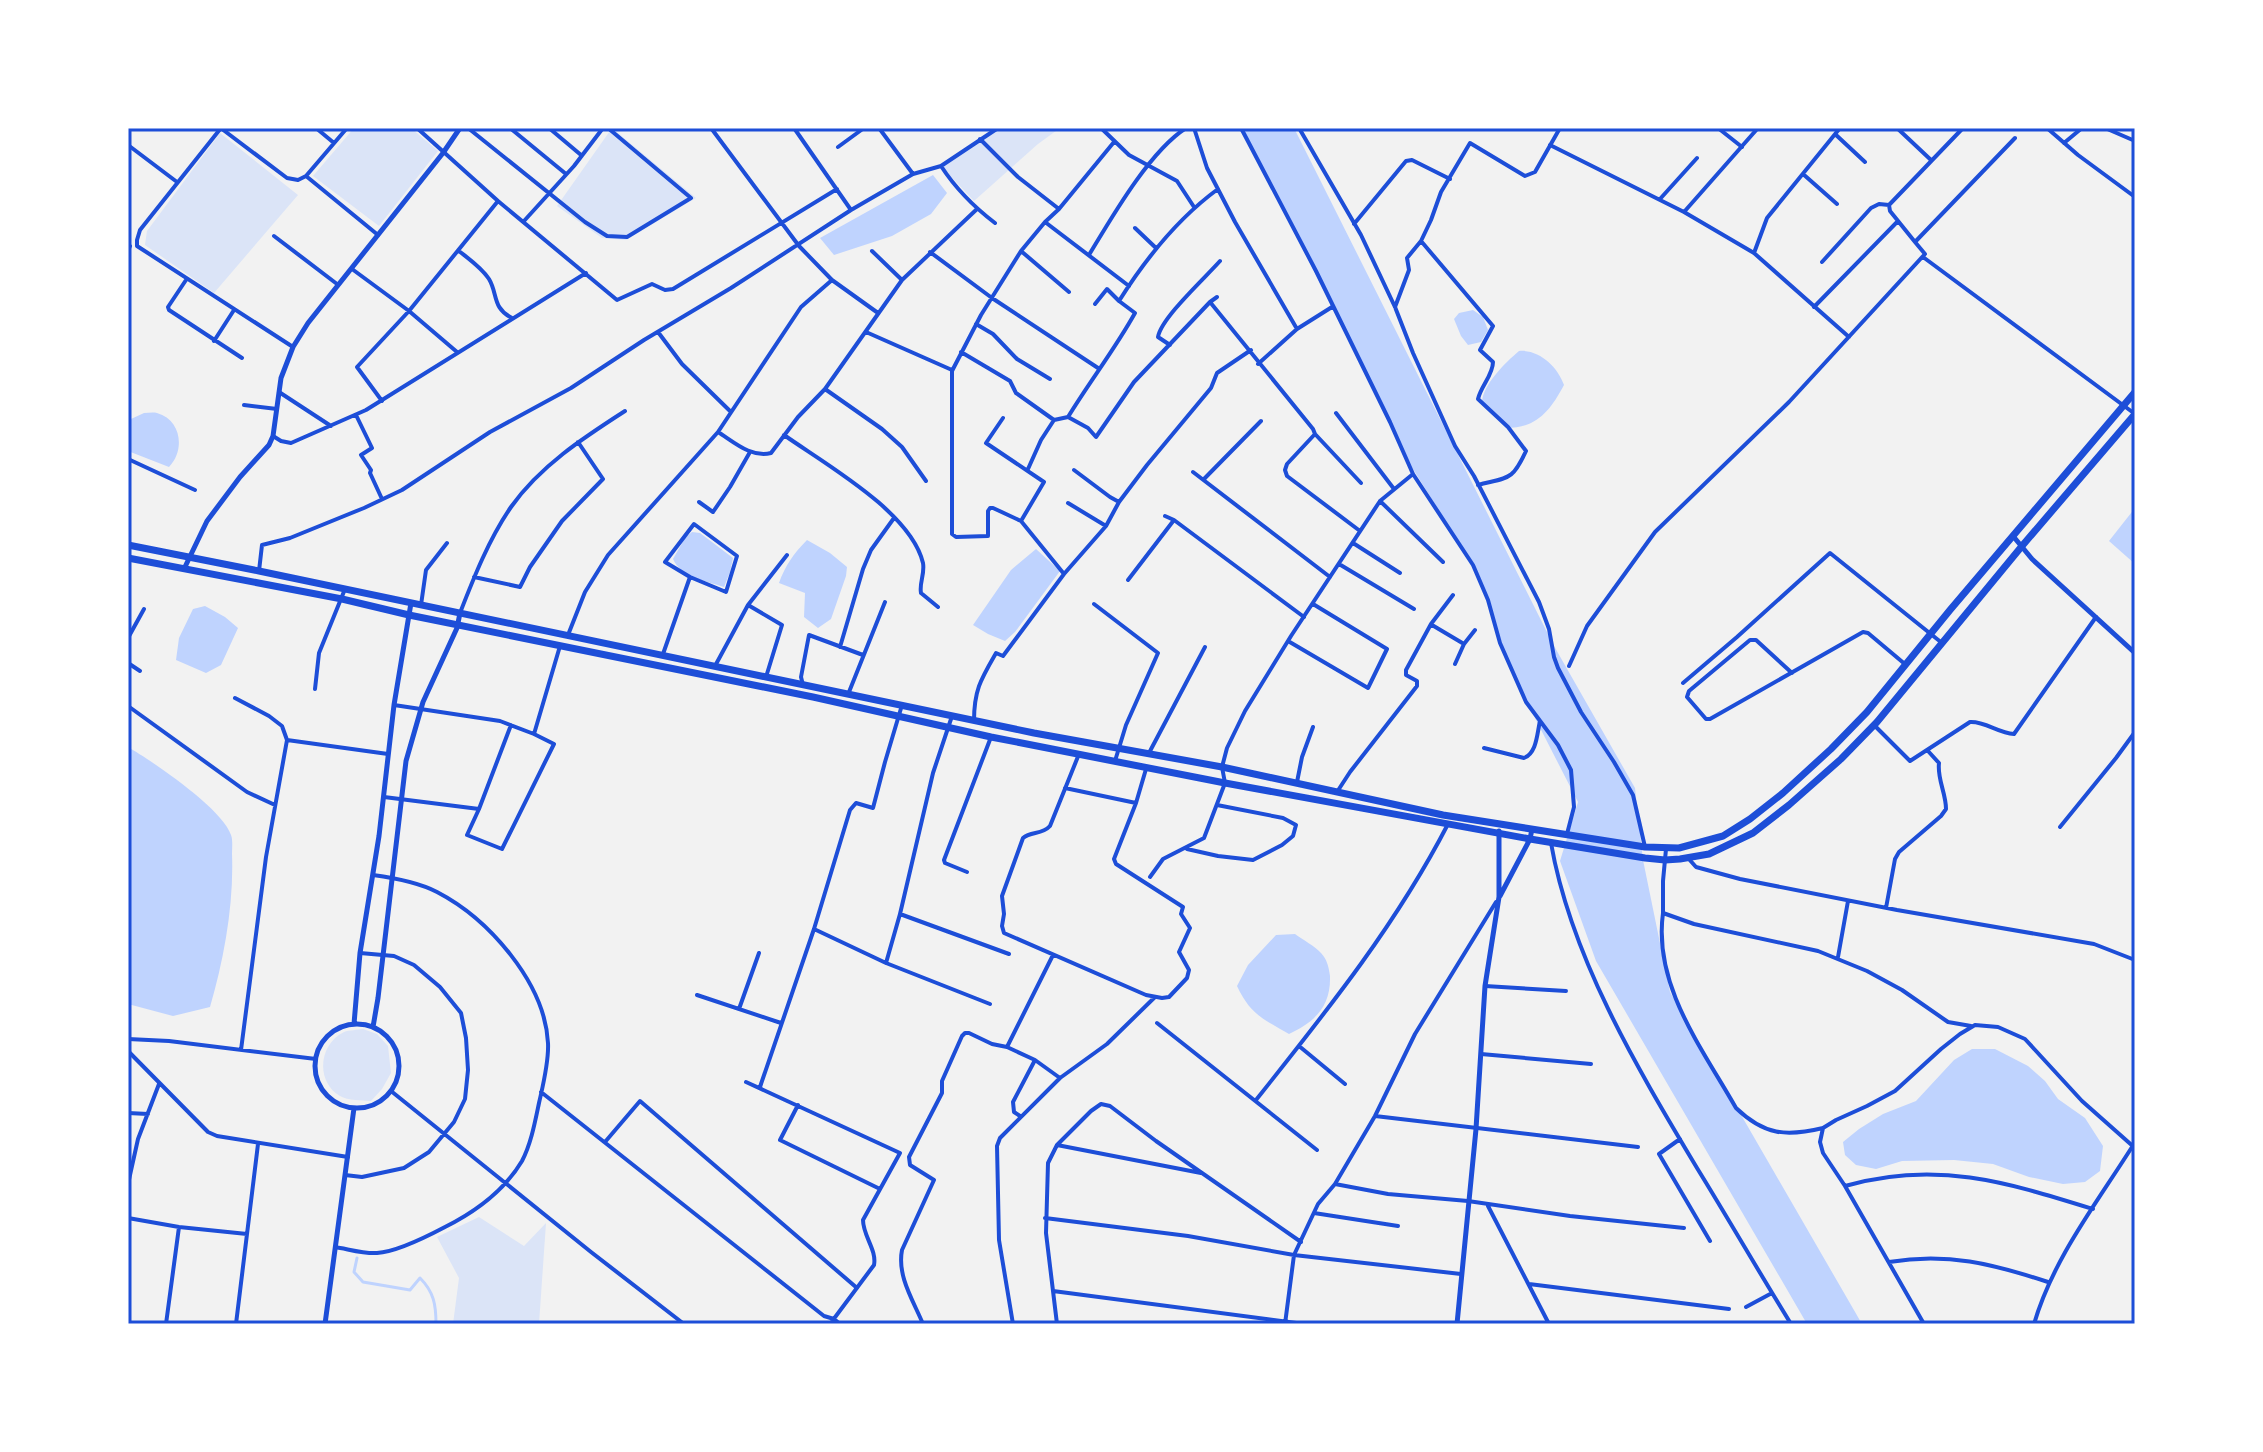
<svg xmlns="http://www.w3.org/2000/svg" width="2263" height="1452" font-family="Karla,sans-serif">
<style>
.green{fill:#dbe4f7}
.water{fill:#bfd3fe}
.lines{fill:none;stroke-linecap:round;stroke-linejoin:round}
.stream{stroke:#bfd3fe;stroke-width:3}
.minor{stroke:#1d4ed8;stroke-width:4}
.tertiary{stroke:#1d4ed8;stroke-width:5}
.primary{stroke:#1d4ed8;stroke-width:7}
.neatline{fill:none;stroke:#1d4ed8;stroke-width:3}
</style>
<rect width="100%" height="100%" fill="#f2f2f2"/>
<path class="green" d="M354 128H411L438 151 379 226 313 176Z
M612 128 696 198 626 240 602 238 557 206Z
M987 128H1060L1038 144 974 201 941 166 991 133Z
M220 133 298 195 214 293 145 245 147 231Z
M363 1029 377 1034 388 1046 391 1073 382 1089 371 1101C362 1100 348 1101 340 1096 315 1081 319 1044 344 1032 349 1030 358 1030 363 1029Z
M479 1217 524 1246 546 1223 539 1324H453L459 1278 437 1237Z"/>
<path class="water" d="M1242 128H1294L1554 646 1635 788 1643 860 1670 992 1862 1324H1807L1596 961 1560 861 1578 802 1512 673 1479 575 1413 469Z
M933 175 947 193 931 214 892 236 834 255 820 238Z
M1473 310 1483 317 1488 330 1481 342 1468 345 1461 336 1454 319 1459 313Z
M1519 351C1539 349 1558 367 1564 385 1550 411 1537 428 1506 428L1482 403C1482 385 1506 362 1519 351Z
M144 413C148 413 153 412 157 413 182 420 185 451 169 467L128 451V417L131 419Z
M2135 508V564L2109 541Z
M692 532 700 533 733 558 730 572 724 587C706 581 681 577 673 559L685 538Z
M807 540 830 553 847 567 846 576 831 619 818 628 804 617 805 593 779 583C785 566 794 553 807 540Z
M1036 549 1060 571 1015 632 1005 641 988 634 973 625 1011 570Z
M205 606 225 617 238 628 221 665 206 673 176 660 179 638 193 609Z
M128 747C152 761 223 809 231 835 233 840 232 848 232 854 234 904 224 959 210 1007L173 1016 128 1004Z
M1295 934C1303 940 1315 946 1321 953 1327 959 1329 968 1330 976 1331 1006 1315 1022 1289 1034 1263 1019 1250 1014 1237 986L1248 965 1276 935Z
M1972 1049H1995L2028 1066 2045 1081 2058 1099 2085 1118 2103 1146 2100 1171 2085 1182 2063 1184 2029 1177 1993 1164 1954 1160 1902 1161 1876 1169 1856 1165 1845 1155 1843 1142 1859 1129 1883 1114 1916 1101 1954 1060Z"/>
<g class="lines">
<path class="stream" d="M357 1258 354 1272 363 1282 410 1290 420 1278C434 1292 436 1305 436 1324"/>
<path class="minor" d="M221 128 140 230 137 240V246L293 347
M316 128 334 143
M417 128 498 201 617 300 652 284 665 290 673 289 837 189
M468 128 585 222 607 236 627 237 691 198 608 128
M510 128 566 174
M549 128 581 155
M711 128 799 246 832 280 878 313
M794 128 851 210
M879 128 913 174
M1101 128 1129 155 1177 181 1194 207
M1194 128 1207 168 1235 222 1297 329
M1241 128 1316 271 1390 422 1413 474 1473 565 1488 600 1500 643 1526 702 1558 745 1571 770 1574 807 1567 834
M1299 128 1361 235 1395 307 1413 353 1455 446 1474 476 1539 602 1549 629 1554 657 1558 668 1581 712 1614 762 1633 795 1645 847
M1718 128 1742 147
M1840 128 1767 218 1754 253 1849 337
M1897 128 1931 160
M2047 128 2078 155 2135 197
M2105 128 2135 141
M222 129 287 178 298 180 306 176 347 128
M1835 134 1865 162
M980 139 1018 177 1059 209
M2064 143 2082 128
M128 145 177 182
M1550 145 1684 212 1754 253
M838 147 864 128
M941 166C956 189 974 207 995 223
M1803 174 1837 204
M306 176 378 235
M1660 199 1697 158
M1684 212 1758 128
M524 221 574 166 603 128
M1045 222 1129 286
M1354 224 1406 161 1412 160 1450 179
M1135 228 1156 248
M274 236 337 284
M1421 241 1493 326 1480 350 1493 362C1493 375 1481 386 1478 399L1508 427 1526 451C1512 481 1509 477 1478 485
M1915 242 1890 211 1889 205 1963 128
M128 251 130 246
M459 251C469 259 482 268 489 279 498 294 492 308 512 318
M872 251 902 280
M1021 251 1069 292
M930 252 992 298 1098 368
M1089 255C1112 217 1149 152 1186 128
M1923 257 2135 414
M1822 262 1871 208 1879 204 1889 205
M352 269 409 311 457 352
M186 280 168 307 169 310 242 358
M1210 302 1313 429 1315 434 1287 464 1285 470 1287 476 1360 531
M1095 304 1107 289 1119 301
M1395 307 1409 270 1407 258 1421 241 1431 220 1441 192 1470 143 1525 176 1535 172 1560 128
M1814 307 1898 221
M976 324 993 334 1017 359 1050 379
M658 332 682 364 731 412
M866 332 952 370
M214 341 234 310
M1170 345 1158 337C1161 318 1205 278 1220 261
M961 352 1010 381 1016 393 1054 420 1068 417 1088 428 1096 437 1134 382 1210 302 1217 297
M1258 364 1297 329 1332 307
M825 389 882 429 902 447 926 481
M279 392 331 426
M382 401 357 367 409 311 498 201
M244 405 277 409
M1336 413 1394 489
M356 415 372 448 361 455 371 470 370 473 382 499
M1068 417C1090 381 1115 349 1135 313L1119 301C1146 258 1177 219 1218 189
M1003 418 986 443 1044 482 1021 521
M718 432C734 442 751 458 771 453L798 417 825 389 902 280 977 209
M1315 434 1361 483
M784 435C825 464 911 512 923 563 925 574 919 583 921 593L938 607
M273 436 281 441 291 443 366 410 586 273
M128 459 195 490
M1028 469 1041 440 1054 420
M1074 470 1110 497 1119 502
M1193 472 1330 577
M1204 479 1261 421
M1380 501 1443 562
M699 502 713 512 730 487 750 452
M1068 503 1106 526
M1165 516 1174 520 1304 617
M694 524 737 556 726 592 690 577 665 562Z
M1353 543 1400 573
M1339 564 1414 609
M259 571 262 545 290 538 364 508 402 490 490 432 571 388 644 340 731 288 851 210 913 174 941 166 998 128
M1064 574 1021 521 993 508H990L988 511V536L956 537 952 534V371L981 315 1021 251 1045 222 1059 209 1114 142
M474 577 520 587 530 567 562 521 603 479 578 442
M1128 580 1174 520
M1094 604 1158 653 1126 725 1115 761
M1313 604 1387 649
M421 605 426 570 447 543
M748 605 782 625 766 677
M460 613C474 577 489 539 511 507 540 466 583 438 625 411
M1432 625 1464 644
M568 635 585 592 608 555 718 432 801 307 832 280
M128 638 144 609
M1288 641 1368 688 1387 649
M840 647 863 569 871 550 894 518
M663 654 690 577
M128 663 140 671
M1455 664 1464 644 1475 630
M715 666 748 605 787 555
M1569 666 1587 626 1655 532 1789 402 1925 254 1915 242 2015 138
M1792 673 1756 640H1750L1689 691 1687 697 1706 719H1710L1863 632 1868 633 1906 665
M1683 683 1737 637 1830 553 1942 643
M803 685 801 677 809 635 863 655
M315 689 319 653 345 589
M849 692 885 602
M235 698 269 716 282 726 287 740 266 857 241 1050
M394 705 500 721 534 734 554 744 502 849 467 835 479 809
M128 706 247 792 275 805
M974 721C974 690 981 679 996 653L1003 656 1064 574 1106 526 1119 502 1147 465 1211 388 1217 373 1251 350
M1874 725 1910 761 1970 722C1985 721 1998 733 2014 734L2096 617
M534 734 560 646
M287 740 388 754
M1484 748 1524 758C1537 753 1537 733 1540 721
M1149 753 1205 647
M1079 754 1050 826C1042 835 1031 831 1023 838L1002 896 1004 914 1002 926 1004 933 1146 995 1162 998 1169 997 1187 978 1189 970 1179 952 1190 928 1181 914 1183 907 1116 864 1114 859 1136 803 1146 769
M1297 782 1302 757 1313 727
M1065 788 1136 803
M1337 792 1350 772 1417 686V681L1406 675V670L1431 624 1453 595
M384 797 479 809 511 725
M2060 827 2116 758 2135 732
M1551 843C1571 958 1638 1069 1697 1168 1729 1220 1759 1272 1791 1324
M1187 849 1218 856 1253 860 1282 845 1293 836 1296 825 1283 818 1217 805
M1666 849 1663 881V913L1694 924 1818 951 1867 971 1902 990 1948 1022 1971 1026
M1688 858 1696 867 1740 879 1897 910 2094 944 2135 960
M967 872 945 863 944 860 991 737
M1150 877 1163 859 1204 838 1225 783 1222 767 1227 748 1245 711 1291 636 1380 501 1413 474
M1886 908 1895 859 1899 852 1941 816 1946 809C1946 793 1937 779 1939 763L1928 751
M1663 913C1653 985 1702 1048 1736 1108 1764 1135 1786 1137 1823 1128
M900 914 1009 954
M814 929 886 963 990 1004
M1838 957 1848 901
M886 963 900 914 933 773 952 716
M1485 986 1566 991
M697 995 781 1023
M739 1009 759 953
M1157 1023 1317 1150
M128 1039 169 1041 316 1059
M1299 1046 1345 1084
M1007 1047 1035 1060 1060 1078
M128 1051 208 1132 217 1136 348 1157
M1481 1054 1591 1064
M746 1082 900 1153 863 1220C863 1236 877 1250 874 1265L830 1324
M760 1087 814 929 850 810 856 803 873 808 885 762 902 705
M391 1091 591 1252 684 1324
M541 1092 824 1316 834 1319 840 1324
M1256 1100C1326 1012 1396 925 1448 824
M798 1105 780 1140 880 1189
M128 1113 148 1114
M1020 1116 1014 1112 1013 1102 1035 1060
M1375 1116 1638 1147
M1680 1139 1659 1154 1710 1241
M605 1142 640 1101 857 1288
M1057 1145 1201 1173
M345 1175 362 1177 404 1168 429 1152 454 1122 465 1099 468 1070 466 1038 461 1013 440 987 414 965 394 956 360 953
M128 1184 138 1139 159 1084
M1335 1184 1388 1194 1468 1201 1570 1216 1684 1228
M1845 1186C1936 1160 2006 1182 2093 1209
M1488 1206 1549 1324
M1314 1213 1398 1226
M128 1218 179 1227 247 1234
M1045 1218 1188 1236 1294 1255 1461 1274
M335 1247C348 1249 364 1254 377 1253 395 1252 428 1236 445 1227 475 1212 504 1191 522 1161 531 1144 535 1122 539 1103 543 1085 549 1062 548 1043 545 983 489 919 437 892 418 882 395 878 373 875
M1889 1262C1947 1252 1993 1264 2048 1282
M1529 1284 1729 1309
M1053 1291 1304 1324
M1746 1307 1772 1293
M166 1324 179 1227
M236 1324 258 1144
M923 1324C913 1300 897 1276 902 1250L934 1180 910 1165 909 1157 942 1093V1081L962 1036 965 1033H969L992 1044 1007 1047 1053 955
M1013 1324 999 1240 997 1146 1000 1138 1060 1078 1107 1044 1155 997
M1057 1324 1046 1233 1048 1163 1057 1145 1091 1111 1101 1104 1110 1106 1156 1141 1301 1242
M1285 1324 1294 1255 1318 1204 1335 1184 1375 1116 1415 1034 1496 902
M1924 1324 1845 1186 1823 1153 1820 1142 1823 1128 1836 1120 1867 1106 1895 1091 1941 1049 1960 1034 1975 1025 1998 1027 2025 1039 2082 1101 2135 1148
M2034 1324C2053 1259 2096 1204 2132 1147"/>
<path class="tertiary" d="M2013 536 2032 559 2135 653
M184 569 207 521 240 477 269 445 273 436 281 378 293 347 308 323 443 153 460 128
M1500 896 1530 839 1532 829
M354 1024 360 953 379 836 394 705 411 603
M315 1066a42 42 0 1 1 84 0a42 42 0 1 1-84 0Z
M373 1027 378 998 406 761 423 702 457 628 460 613
M325 1324 354 1108
M1457 1324 1476 1129 1485 986 1499 897V831"/>
<path class="primary" d="M128 545 259 571 1034 733 1222 767 1443 815 1645 847 1679 848 1723 836 1750 819 1783 793 1831 749 1867 712 1950 610 2135 392
M128 558 342 599 409 615 813 697 991 737 1225 783 1530 839 1645 858 1665 860 1680 859 1709 854 1753 833 1789 805 1841 759 1877 722 2022 546 2135 414"/>
</g>
<rect width="2263" height="1452" fill="none" stroke="#ffffff" stroke-width="260"/>
<rect x="130" y="130" width="2003" height="1192" class="neatline"/>
</svg>
